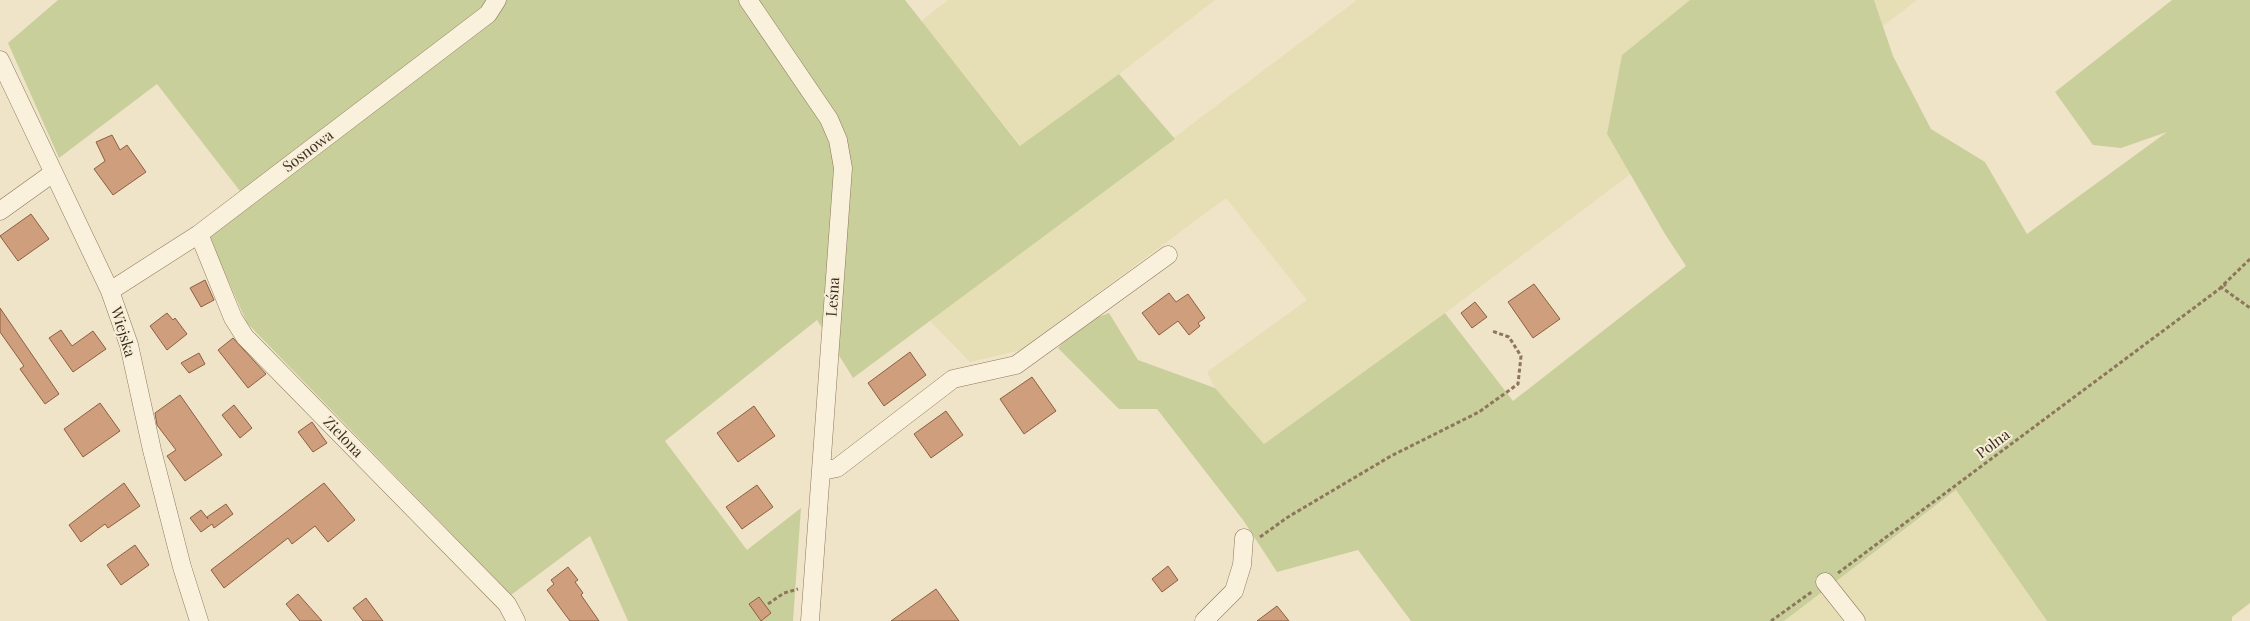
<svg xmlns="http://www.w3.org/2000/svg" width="2250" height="621" font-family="'Playfair Display',serif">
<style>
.farmland{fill:#e6deb5}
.green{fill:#c9cf9b}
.building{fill:#cf9f7d;stroke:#8d5f41}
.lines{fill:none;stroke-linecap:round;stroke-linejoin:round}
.minor-casing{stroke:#8d765c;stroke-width:19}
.path{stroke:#8d765c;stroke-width:3;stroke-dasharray:4 2.5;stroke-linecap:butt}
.minor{stroke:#faf1dc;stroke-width:18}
.labels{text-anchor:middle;stroke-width:4;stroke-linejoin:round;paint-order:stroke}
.street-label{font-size:15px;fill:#3d2e20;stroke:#f7eed8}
</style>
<rect width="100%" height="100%" fill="#f0e4c8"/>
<path class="farmland" d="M948 0H1215L1119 74 1021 146 921 21Z
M1357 0H1690L1622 55 1607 134 1631 174 1445 313 1264 444 1215 388 1207 372 1307 300 1226 198 1021 350 970 362 930 321Z
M1874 0H1917L1883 26Z
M1957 490 2047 621H1784Z"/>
<path class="green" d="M58 0H905L1020 146 1119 74 1175 139 853 378 817 320 665 441 747 550 801 508 793 621H628L590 536 511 595 247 323 208 235 250 204 157 84 59 158 8 43Z
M1690 0H1874L1893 56 1931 129 1985 162 2027 234 2167 132 2121 148 2093 145 2055 92 2172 0H2250V603L2232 617V621H2047L1956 490 1784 621H1411L1358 550 1277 572 1243 520 1157 409H1119L1058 348 1079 324 1109 313 1138 360 1215 388 1264 444 1445 313 1513 401 1686 266 1665 234 1607 134 1622 55Z"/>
<path class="building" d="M112 135 120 150 127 145 146 172 113 195 94 169 105 161 96 142Z
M31 214 49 239 18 261 0 236Z
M205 280 214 300 201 307 190 288Z
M1534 284 1560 319 1533 338 1508 302Z
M1169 293 1176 302 1188 294 1205 318 1198 323 1200 326 1189 335 1178 321 1159 335 1142 313Z
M1475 302 1487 317 1472 328 1461 313Z
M0 308 59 394 45 404 20 369 24 366 0 332Z
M167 313 173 320 175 318 187 334 167 350 150 326Z
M61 330 72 346 93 331 106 349 73 372 49 338Z
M233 338 266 374 248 388 218 350Z
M910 352 926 375 884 406 868 383Z
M199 353 205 364 189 373 181 363Z
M1032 377 1056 411 1024 434 1000 399Z
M180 395 222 455 185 481 167 456 176 450 157 425 155 413Z
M100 403 120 431 83 457 64 429Z
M234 405 252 428 240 438 222 415Z
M754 406 775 436 738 462 717 433Z
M946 411 963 435 931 458 914 434Z
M312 422 327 443 313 452 298 432Z
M124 483 140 506 108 528 105 524 81 542 69 525Z
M324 483 355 520 328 542 315 526 292 544 288 538 224 588 211 570Z
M757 485 773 507 742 529 726 507Z
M226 504 233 514 214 528 212 524 201 532 190 518 201 510 208 519 207 517Z
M135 545 149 565 121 585 107 565Z
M1168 566 1178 580 1162 592 1152 579Z
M568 567 578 580 575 582 583 593 581 595 599 621H570L547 590 554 584 551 580Z
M936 589 959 621H891Z
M298 594 322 621H300L286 604Z
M759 597 771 613 761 621 749 604Z
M366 598 383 621H363L353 608Z
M1277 606 1289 621H1257Z"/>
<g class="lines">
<defs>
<path id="minor" d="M748 0 829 119 838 140 843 168 810 621
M0 60 110 291 129 345 152 450 182 567 199 621
M0 211 53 173
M199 234 233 318 245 337 507 604 516 621
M110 291 199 234 488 14 497 0
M822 471 837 468 953 379 1016 365 1168 255
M1825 582 1856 621
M1204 621 1234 591 1242 565 1244 538"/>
</defs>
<use href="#minor" class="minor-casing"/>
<path class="path" d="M2250 259 2221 287 2250 308
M1260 537 1288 517 1391 456 1479 412 1518 384 1521 356 1509 337 1492 331
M1838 573 2226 284
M768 604 784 593 798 589
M1771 621 1813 591"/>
<use href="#minor" class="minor"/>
</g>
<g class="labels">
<g class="street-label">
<text transform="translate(308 151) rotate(-37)" y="5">Sosnowa</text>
<text transform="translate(833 297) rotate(-86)" y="5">Leśna</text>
<text transform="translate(123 332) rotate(73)" y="5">Wiejska</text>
<text transform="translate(343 437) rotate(46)" y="5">Zielona</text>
<text transform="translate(1993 444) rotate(-37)" y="5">Polna</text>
</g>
</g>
</svg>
